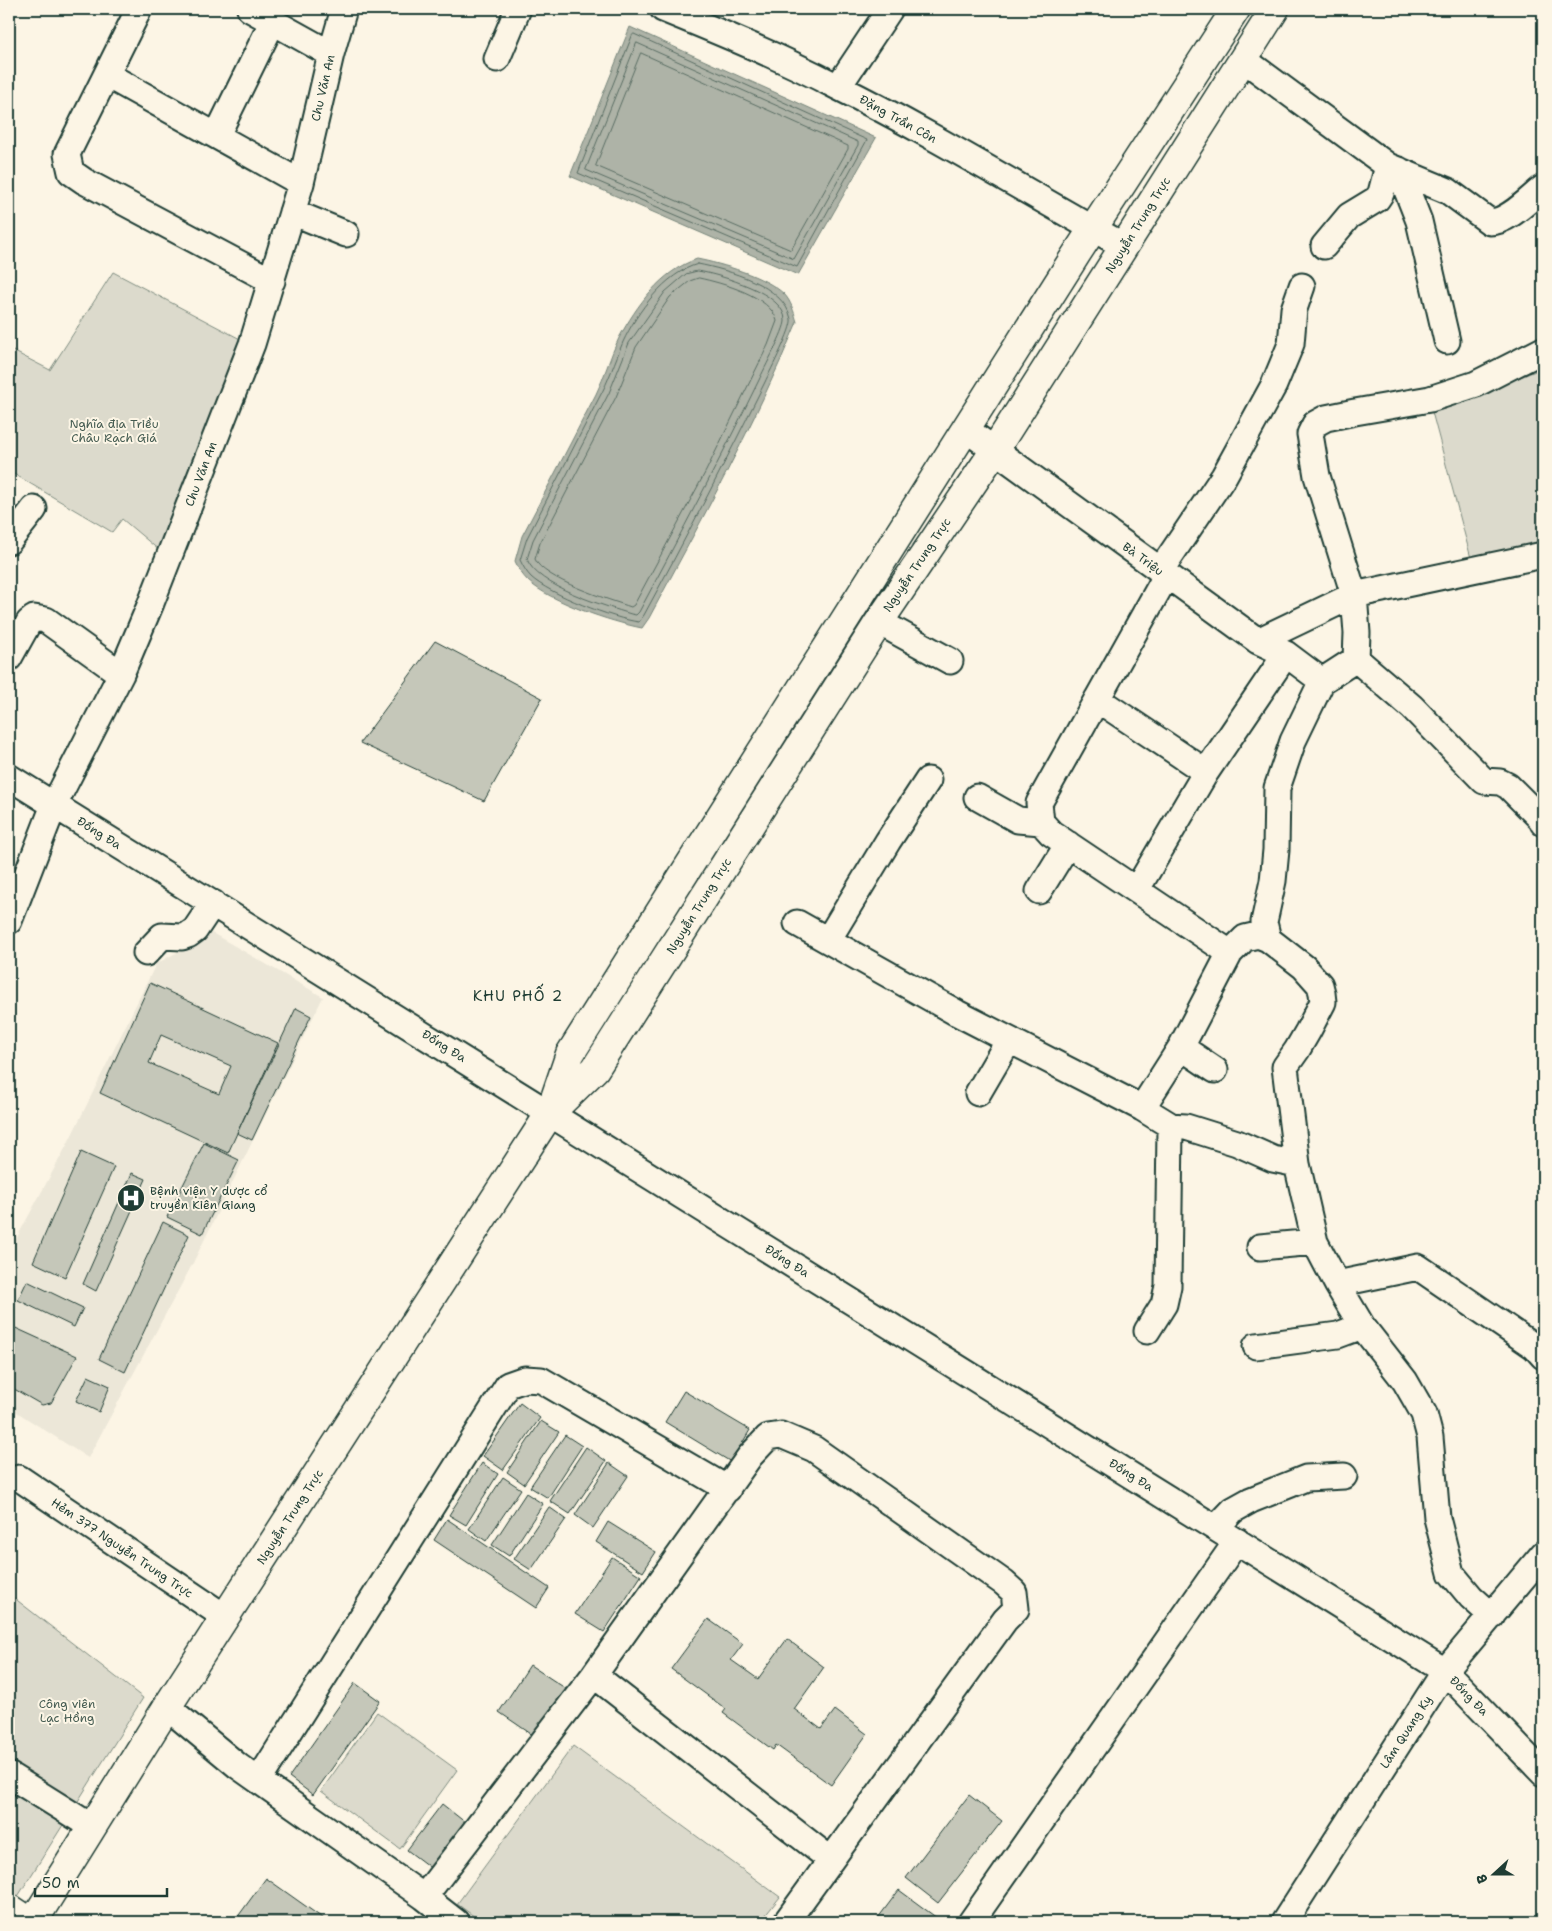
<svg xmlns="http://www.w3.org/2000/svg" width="1552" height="1931" font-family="'Shantell Sans',sans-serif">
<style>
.built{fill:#ece7d8}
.green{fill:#dcdacc;stroke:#7e8c80}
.water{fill:#aeb3a7;stroke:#758479}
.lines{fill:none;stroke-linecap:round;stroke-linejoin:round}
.shore{stroke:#586c62;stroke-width:1}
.building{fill:#c5c7b9;stroke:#1f3d34;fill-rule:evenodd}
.minor-casing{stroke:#1f3d34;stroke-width:29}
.major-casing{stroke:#1f3d34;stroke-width:31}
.minor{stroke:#fcf5e5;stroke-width:25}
.major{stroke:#fcf5e5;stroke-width:28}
.labels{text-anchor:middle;stroke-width:4;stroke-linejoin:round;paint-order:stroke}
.street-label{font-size:12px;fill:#1f3d34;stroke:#fcf5e5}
.park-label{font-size:12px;fill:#455c52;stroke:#fcf5e5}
.poi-label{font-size:12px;fill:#1f3d34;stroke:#fcf5e5;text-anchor:start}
.quarter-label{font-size:15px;letter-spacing:1px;fill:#1f3d34;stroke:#fcf5e5}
</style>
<rect width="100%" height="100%" fill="#fcf5e5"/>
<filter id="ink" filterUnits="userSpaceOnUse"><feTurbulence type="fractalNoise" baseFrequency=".02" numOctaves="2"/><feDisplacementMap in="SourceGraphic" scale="10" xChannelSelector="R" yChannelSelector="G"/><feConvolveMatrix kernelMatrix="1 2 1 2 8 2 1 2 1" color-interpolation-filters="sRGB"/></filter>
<g filter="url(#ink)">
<path class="built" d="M212 933 323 997 193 1263 88 1458 9 1407V1252L67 1145 156 964Z"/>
<path class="green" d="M113 272 244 341 160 551 122 519 112 532 9 471V349L50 370Z
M1543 368V568L1476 577 1432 412Z
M9 1594 143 1698 10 1909 9 1908Z
M377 1712 457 1770 400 1849 321 1791Z
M573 1746 780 1897 760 1922H482L457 1904Z"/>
<path class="water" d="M630 27 876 138 798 275 570 176Z
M697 259C722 264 765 276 784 294 791 301 794 312 797 322 755 424 701 521 649 618L642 628C611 622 551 602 528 581 522 575 518 568 515 561L522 536C547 489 571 442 596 394 605 376 610 356 619 338 637 305 661 271 697 259Z"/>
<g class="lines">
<path class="shore" d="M634 34 867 140 797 267 578 173 632 36Z
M637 43 858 142V145L794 259 586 170Z
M641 53 848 146V149L791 250 596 166Z
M698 264C728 270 784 285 791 319 793 328 770 371 765 382 726 461 686 538 644 615L639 622C614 619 549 594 531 577 526 572 523 566 520 560L527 538C551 491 575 445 599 398 609 380 615 361 623 342 637 312 665 273 698 264Z
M698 271C720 275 786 293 785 321 785 330 764 369 759 380 721 458 680 535 639 612L636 615 631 614C605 606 536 586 527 559L533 540 609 393 629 343 665 292 686 274Z
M699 278C722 283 771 296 777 321L768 345 706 471 634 605 631 607C610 600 542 579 535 559L540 543 616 397 636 347 670 297 690 281Z"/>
</g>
<path class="building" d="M435 641 542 698 484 801 360 743Z
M150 983 278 1043 228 1153 100 1093ZM161 1035 231 1066 219 1094 149 1063Z
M296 1008 311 1016 252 1140 237 1133Z
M204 1143 239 1160 202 1234 167 1217Z
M81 1152 114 1167 65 1277 33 1262Z
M132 1173 146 1179 96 1291 83 1284Z
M163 1222 189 1235 125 1372 99 1359Z
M27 1281 83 1308 74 1327 18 1300Z
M9 1325 77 1356 51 1403 42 1405 9 1386Z
M88 1376 110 1386 99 1412 76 1401Z
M684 1391 750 1430 731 1462 665 1422Z
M520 1403 540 1418 503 1470 483 1456Z
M541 1421 559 1432 524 1484 507 1472Z
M565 1435 582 1446 548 1498 530 1487Z
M586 1447 606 1461 570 1514 550 1501Z
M482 1463 498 1474 466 1525 449 1515Z
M609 1463 628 1476 593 1528 575 1515Z
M503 1477 521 1489 486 1541 469 1529Z
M526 1493 543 1504 509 1556 492 1545Z
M549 1507 566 1519 531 1570 514 1559Z
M447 1519 549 1588 536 1608 434 1540Z
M608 1522 656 1552 643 1572 596 1542Z
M612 1557 641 1576 604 1632 575 1614Z
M708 1619 743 1644 731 1660 758 1679 787 1639 824 1667 794 1709 821 1729 835 1710 867 1734 831 1785 776 1745 773 1750 723 1713 726 1709 671 1669Z
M530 1665 568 1690 537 1738 499 1712Z
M355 1683 380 1701 313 1795 289 1777Z
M969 1795 1002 1821 938 1903 906 1878Z
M442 1804 466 1823 432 1869 407 1850Z
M266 1878 328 1922H234Z
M899 1890 941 1921 940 1922H875Z"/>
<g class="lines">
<defs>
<path id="minor" d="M139 9 67 154 71 172 84 181 272 281
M250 9 331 54
M663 9C722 33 780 57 836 86 935 135 1028 193 1124 246
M497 59 518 9
M1243 59 1388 166 1448 191 1490 222C1508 222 1529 199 1543 188
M107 75 301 183
M838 87 890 9
M217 135 273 21
M1399 170 1419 221 1447 341
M292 212 346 234
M1324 246 1349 216 1377 199 1381 193 1388 166
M967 430 1258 641 1286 654 1322 681
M9 541 34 509
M1160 571 1224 476 1274 385 1291 344 1294 309 1302 286
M1166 576 1039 803 1041 822 1051 833 1230 953
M879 622 950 661
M1258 641 1354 595 1543 555
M9 658 29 622 34 618 46 620 121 674
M1356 659 1412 707 1484 781 1500 782 1508 786 1542 820 1543 823
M1097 699 1206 772
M9 777 1445 1671 1543 1773
M977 797 1018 820 1041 822
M1137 889 1206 772 1286 654
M1039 891 1068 844
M9 921 54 805 121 674 151 603 252 344 301 183 331 54 344 9
M797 923 957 1013 1142 1108 1168 1124 1170 1128 1168 1286 1164 1304 1147 1331
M828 940 888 841 928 780
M146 953 162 936 182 937 188 935 195 930 213 903
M1181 1047 1215 1070
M978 1093 1009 1040
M1142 1108 1181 1047 1230 953 1245 938 1258 935 1268 939
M1169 1126 1186 1127 1237 1143 1273 1159 1297 1164
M1260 1247 1315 1242
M1337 1284 1418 1267 1535 1347 1543 1356
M1256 1346 1338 1335 1362 1326
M19 1478 225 1617
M1216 1528 1233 1510 1251 1500 1306 1478 1344 1476
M1492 1616 1471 1597 1451 1573 1437 1518 1430 1437 1424 1414 1405 1381 1362 1326 1337 1284 1315 1242 1297 1164 1285 1067 1297 1050 1308 1031 1323 1002 1322 993 1320 985 1304 967 1268 939 1264 922 1273 881 1276 850 1277 788 1293 741 1322 681 1356 659 1357 633 1354 595 1317 476 1310 434 1315 424 1326 418 1355 412 1430 399 1476 384 1543 350
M594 1675 831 1860
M167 1707 238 1766 424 1897 456 1922
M9 1775 92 1827
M259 1780 508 1385 525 1379 541 1380 728 1489
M424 1897 594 1675 750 1456 768 1437 781 1435 814 1449 1004 1583 1014 1592 1016 1609 1005 1620 786 1922
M971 1922 1237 1541
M1284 1922 1445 1671 1543 1554"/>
<path id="major" d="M552 1107 570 1054 1077 253 1236 9
M9 1908 30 1922
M33 1922 167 1707 550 1113 595 1069 879 622 987 462 1275 9"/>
</defs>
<use href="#minor" class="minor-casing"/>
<use href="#major" class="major-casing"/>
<use href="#minor" class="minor"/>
<use href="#major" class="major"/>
</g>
</g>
<defs>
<symbol id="hospital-disc" viewBox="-11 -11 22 22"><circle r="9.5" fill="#1f3d34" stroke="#fcf5e5"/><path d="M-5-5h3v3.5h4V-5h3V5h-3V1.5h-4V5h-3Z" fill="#fff"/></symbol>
</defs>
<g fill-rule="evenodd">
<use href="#hospital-disc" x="115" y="1182" width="32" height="32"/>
</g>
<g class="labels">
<g class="street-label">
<text transform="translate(323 88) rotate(-77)" y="4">Chu Văn An</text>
<text transform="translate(898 119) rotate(29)" y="4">Đặng Trần Côn</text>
<text transform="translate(1138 225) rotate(-58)" y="4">Nguyễn Trung Trực</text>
<text transform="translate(201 474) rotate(-69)" y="4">Chu Văn An</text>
<text transform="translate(1143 559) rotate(36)" y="4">Bà Triệu</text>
<text transform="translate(917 565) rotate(-56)" y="4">Nguyễn Trung Trực</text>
<text transform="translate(99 833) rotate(32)" y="4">Đống Đa</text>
<text transform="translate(699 906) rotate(-58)" y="4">Nguyễn Trung Trực</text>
<text transform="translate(444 1046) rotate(32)" y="4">Đống Đa</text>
<text transform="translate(787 1261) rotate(32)" y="4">Đống Đa</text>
<text transform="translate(1131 1475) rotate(32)" y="4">Đống Đa</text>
<text transform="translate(290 1517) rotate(-57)" y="4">Nguyễn Trung Trực</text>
<text transform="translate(122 1548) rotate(34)" y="4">Hẻm 377 Nguyễn Trung Trực</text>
<text transform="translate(1469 1696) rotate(46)" y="4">Đống Đa</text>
<text transform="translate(1406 1732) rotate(-57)" y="4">Lâm Quang Ky</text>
</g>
<g class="park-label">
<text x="114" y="428">Nghĩa địa Triều<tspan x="114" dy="14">Châu Rạch Giá</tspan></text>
<text x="67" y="1708">Công viên<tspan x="67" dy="14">Lạc Hồng</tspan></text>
</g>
<g class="poi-label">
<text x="150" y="1195">Bệnh viện Y dược cổ<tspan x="150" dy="14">truyền Kiên Giang</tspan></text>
</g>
<g class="quarter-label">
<text x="518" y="1001">KHU PHỐ 2</text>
</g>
</g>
<rect width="1552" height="1931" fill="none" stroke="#fcf5e5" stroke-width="30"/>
<rect x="15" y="15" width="1522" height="1901" fill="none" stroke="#1f3d34" stroke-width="2" filter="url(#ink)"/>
<g transform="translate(1494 1874) rotate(249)" stroke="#fcf5e5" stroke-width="4" paint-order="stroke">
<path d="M0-4L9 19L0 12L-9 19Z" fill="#1f3d34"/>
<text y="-8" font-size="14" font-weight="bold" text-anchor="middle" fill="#1f3d34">B</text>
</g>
<path d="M35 1888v8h132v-8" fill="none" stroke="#1f3d34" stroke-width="2.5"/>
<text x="42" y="1888" font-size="15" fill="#1f3d34" stroke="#fcf5e5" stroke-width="4" paint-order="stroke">50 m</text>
</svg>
